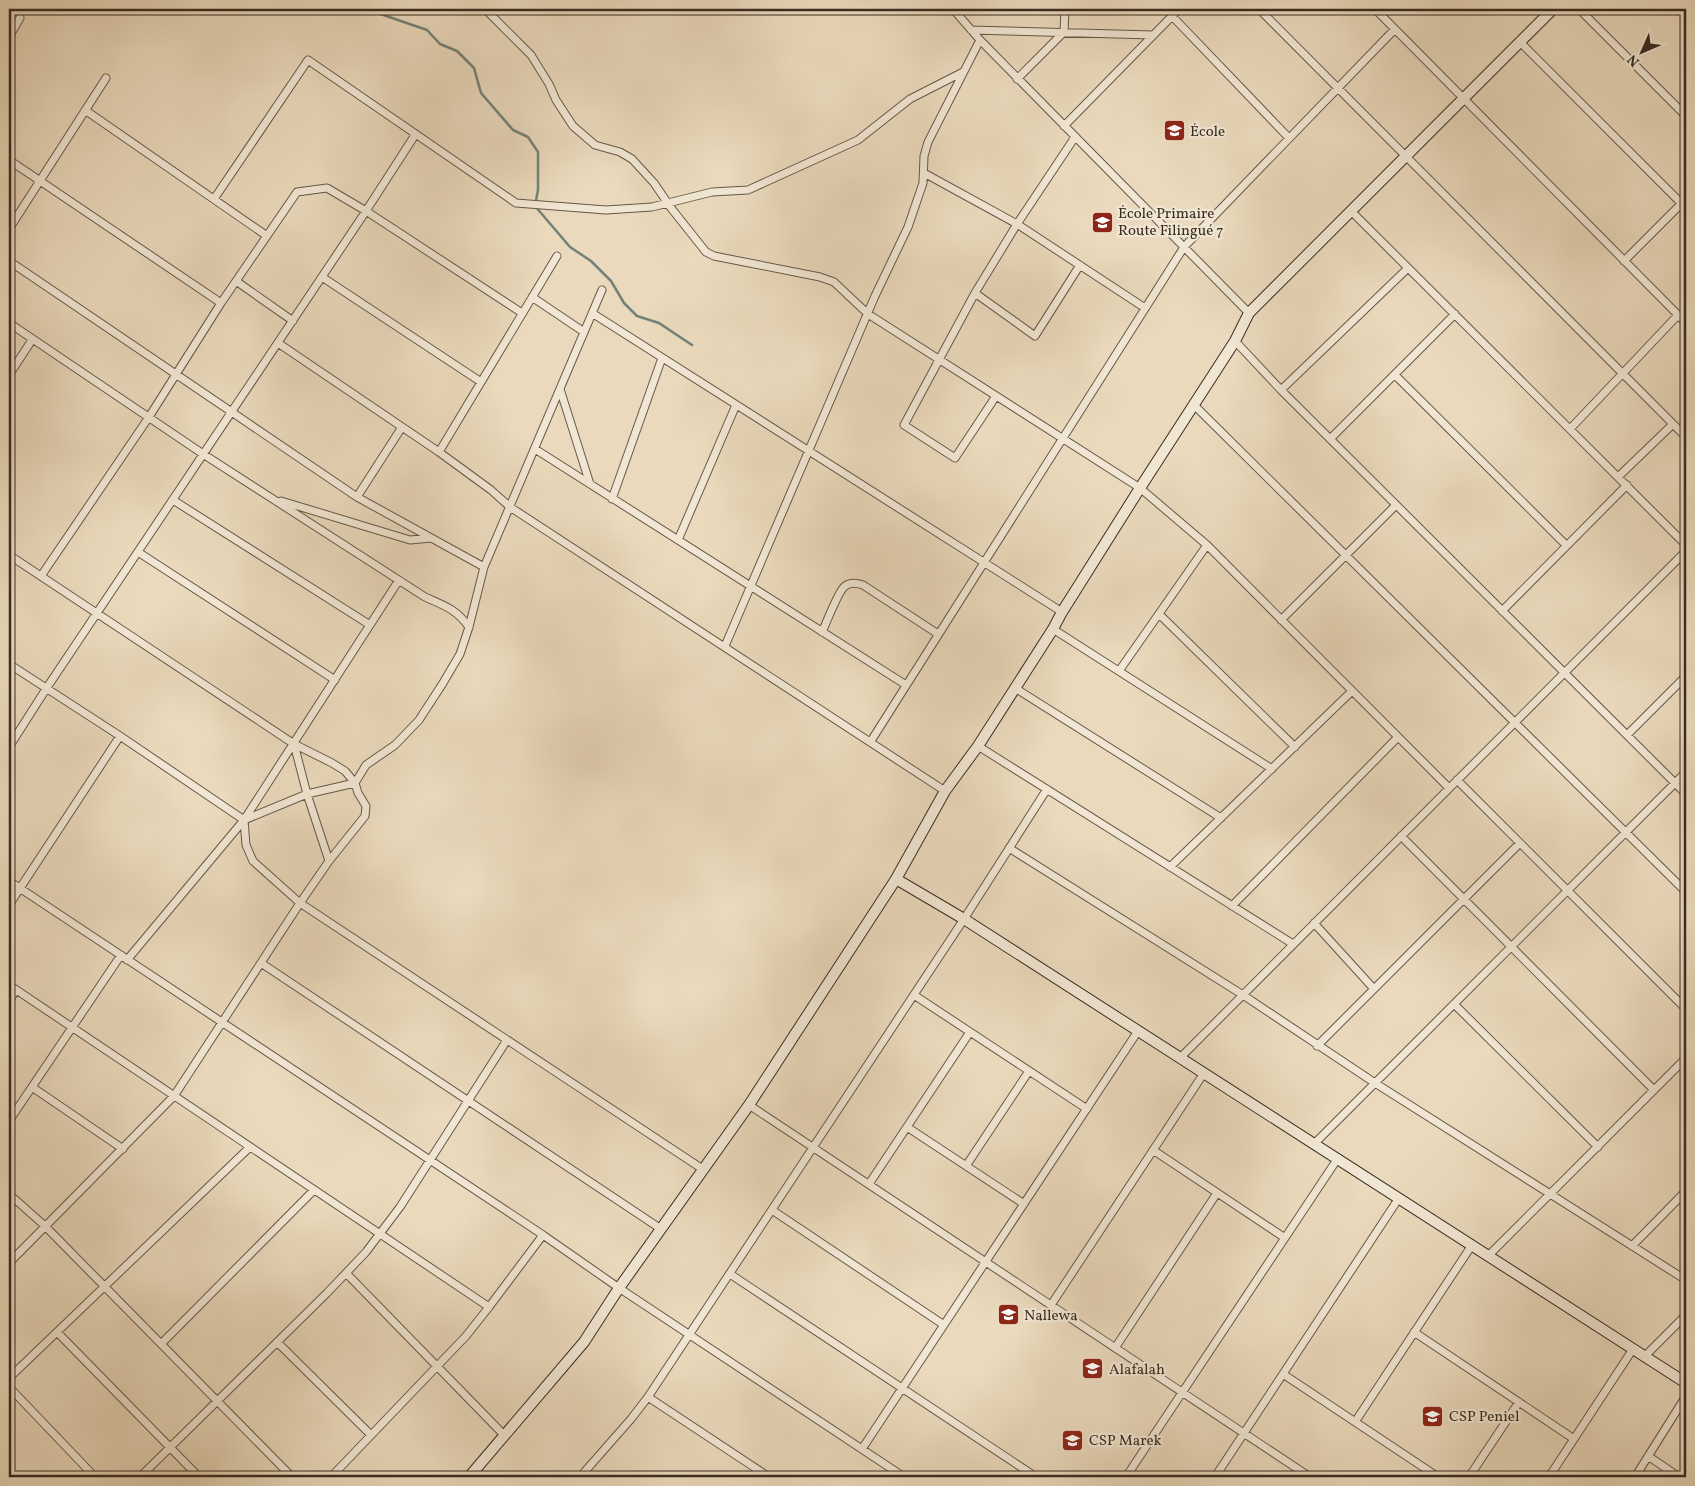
<svg xmlns="http://www.w3.org/2000/svg" width="1695" height="1486" font-family="Vollkorn,serif">
<style>
.lines{fill:none;stroke-linecap:round;stroke-linejoin:round}
.stream{stroke:#728279;stroke-width:2.5}
.street-casing{stroke:#655848;stroke-width:9}
.secondary-casing{stroke:#392d21;stroke-width:12}
.street{stroke:#f1e6d3;stroke-width:7}
.secondary{stroke:#f1e6d3;stroke-width:10}
.labels{text-anchor:middle;stroke-width:4.5;stroke-linejoin:round;paint-order:stroke}
.poi-label{font-size:15px;fill:#392d21;stroke:#f1e6d3;text-anchor:start}
</style>
<rect width="100%" height="100%" fill="#ead9bc"/>
<filter id="stains"><feTurbulence type="fractalNoise" baseFrequency=".004" numOctaves="4"/><feColorMatrix values="0 0 0 0 .2 0 0 0 0 .09 0 0 0 0 .02 0 0 0 .5 -.17"/></filter>
<radialGradient id="worn" r=".72"><stop offset=".6" stop-color="#630" stop-opacity="0"/><stop offset="1" stop-color="#630" stop-opacity=".3"/></radialGradient>
<g class="lines">
<path class="stream" d="M366 9 427 30 440 44 457 51 474 68 481 93 513 130 528 137 538 152V190L535 206 570 247 591 261 611 281 624 303 637 316 659 323 692 345"/>
<defs>
<path id="street" d="M485 9 531 55 549 84 556 100 573 126 595 145 620 152 632 159 654 183 671 208 706 252 714 256 820 277 834 282 868 314 1140 488 1207 545 1449 788
M953 9 980 40 1249 313
M1259 9 1686 437
M1375 9 1686 323
M1579 9 1686 116
M1172 16 1289 138
M971 30 1153 35
M9 37 20 18
M1520 42 1686 208
M1017 79 1064 32 1065 9
M85 110 267 236
M1064 126 1179 9
M9 160 221 303
M924 173 1017 224 1145 308
M214 199 308 60 516 203 606 210 652 207 712 192 748 190 858 140 910 99 963 72
M1351 211 1686 545
M9 229 106 78
M9 261 357 497 484 567
M1624 261 1686 199
M322 277 481 382
M236 281 293 321
M975 293 1035 336 1080 265
M532 297 584 332
M592 313 1062 612
M9 323 203 454 425 597C445 606 456 609 469 627
M1235 341 1281 390 1686 794
M278 343 439 452 491 490 510 507 945 791
M9 375 32 340
M1395 375 1566 545
M560 389 590 484
M1281 390 1408 268
M996 396 955 458 904 425 975 293 1017 224 1075 137
M1194 405 1686 892
M1570 429 1678 315
M1330 439 1455 314
M535 449 906 685
M439 452 557 256
M1618 477 1673 424
M357 497 402 427
M612 499 662 358
M173 500 370 625
M281 501 410 540 431 538
M678 540 736 405
M138 552 335 680
M9 555 294 744 332 763 345 771 355 783 307 794 244 820
M41 576 149 417 221 303 297 192 327 188 366 211 522 313
M1502 611 1627 485
M1159 614 1295 747
M1281 620 1396 505
M1053 629 1272 769
M822 632C827 622 837 594 844 587 849 582 857 583 863 585L938 634
M725 646 875 296 908 227 923 183 924 156 928 142 980 40
M9 664 120 736 244 820 246 845 253 861 300 903 704 1170
M1119 671 1207 545
M1015 688 1221 818
M1627 735 1686 676
M871 741 1184 247 1394 30
M294 744 307 794 329 861
M978 746 1293 944
M9 747 46 689 366 211 415 135
M1457 780 1686 1009
M1401 836 1654 1090
M1009 848 1243 995 1375 1083 1686 1280
M1170 867 1352 691
M9 881 543 1235 619 1288 904 1477
M9 905 120 736
M1232 906 1398 737
M1314 923 1374 989
M127 960 244 820 399 580
M261 963 661 1229
M9 985 489 1307
M914 995 1087 1109
M9 1001 16 990
M1454 1004 1598 1147
M1317 1046 1520 843
M1180 1058 1686 551
M32 1087 123 1149
M749 1105 1310 1477
M9 1121 121 955
M907 1127 1024 1204
M1315 1143 1686 772
M1153 1150 1285 1238
M966 1166 1029 1071
M869 1184 970 1032
M9 1194 45 1226 292 1477
M772 1210 944 1325
M1632 1246 1686 1191
M1488 1256 1686 1058
M9 1263 174 1096 300 903 329 861 365 816 366 806 358 793 355 783 366 765 395 745 419 720 443 683 460 654 469 627 484 567 602 290
M346 1273 505 1436
M730 1274 1036 1477
M1051 1305 1204 1073
M57 1332 199 1477
M1414 1332 1574 1439
M277 1342 371 1435
M161 1344 314 1190
M1115 1348 1217 1193
M1645 1356 1686 1315
M1283 1374 1438 1477
M9 1378 250 1147
M9 1387 95 1477
M648 1397 769 1477
M1355 1422 1472 1245
M862 1449 1138 1031
M1648 1456 1679 1477
M140 1477 327 1293 366 1252 400 1207 507 1040
M331 1477 466 1336 489 1307 543 1235
M580 1477 631 1419 648 1397 964 919 1047 789
M1126 1477 1338 1158
M1215 1477 1399 1198
M1469 1477 1519 1402
M1549 1477 1633 1349
M1635 1477 1686 1396"/>
<path id="secondary" d="M896 879 964 919 1686 1383
M469 1477 584 1342 619 1288 749 1105 896 879 945 791 978 746 1053 629 1062 612 1140 488 1235 341 1249 313 1553 9"/>
</defs>
<use href="#street" class="street-casing"/>
<use href="#secondary" class="secondary-casing"/>
<use href="#street" class="street"/>
<use href="#secondary" class="secondary"/>
</g>
<defs>
<symbol id="school-square" viewBox="-11 -11 22 22"><rect x="-9" y="-9" width="18" height="18" rx="4" fill="#8f2418" stroke="#f1e6d3"/><path d="M0-5L7-2L0 1L-7-2ZM-4 1L0 2.5L4 1V4Q0 6-4 4Z" fill="#fff"/></symbol>
</defs>
<g fill-rule="evenodd">
<use href="#school-square" x="1162" y="118" width="25" height="25"/>
<use href="#school-square" x="1090" y="210" width="25" height="25"/>
<use href="#school-square" x="996" y="1302" width="25" height="25"/>
<use href="#school-square" x="1080" y="1356" width="25" height="25"/>
<use href="#school-square" x="1420" y="1404" width="25" height="25"/>
<use href="#school-square" x="1060" y="1428" width="25" height="25"/>
</g>
<g class="labels">
<g class="poi-label">
<text x="1190" y="136">École</text>
<text x="1118" y="218">École Primaire<tspan x="1118" dy="17">Route Filingué 7</tspan></text>
<text x="1024" y="1320">Nallewa</text>
<text x="1109" y="1374">Alafalah</text>
<text x="1449" y="1421">CSP Peniel</text>
<text x="1089" y="1445">CSP Marek</text>
</g>
</g>
<rect width="1695" height="1486" fill="none" stroke="#ead9bc" stroke-width="30"/>
<rect x="10" y="10" width="1675" height="1466" fill="none" stroke="#392d21" stroke-width="2.5"/>
<rect x="15" y="15" width="1665" height="1456" fill="none" stroke="#392d21"/>
<g transform="translate(1642 52) rotate(225)" stroke="#f1e6d3" stroke-width="4" paint-order="stroke">
<path d="M0-4L9 19L0 12L-9 19Z" fill="#392d21"/>
<text y="-8" font-size="14" font-weight="bold" text-anchor="middle" fill="#392d21">N</text>
</g>
<rect width="100%" height="100%" filter="url(#stains)"/>
<rect width="100%" height="100%" fill="url(#worn)"/>
</svg>
